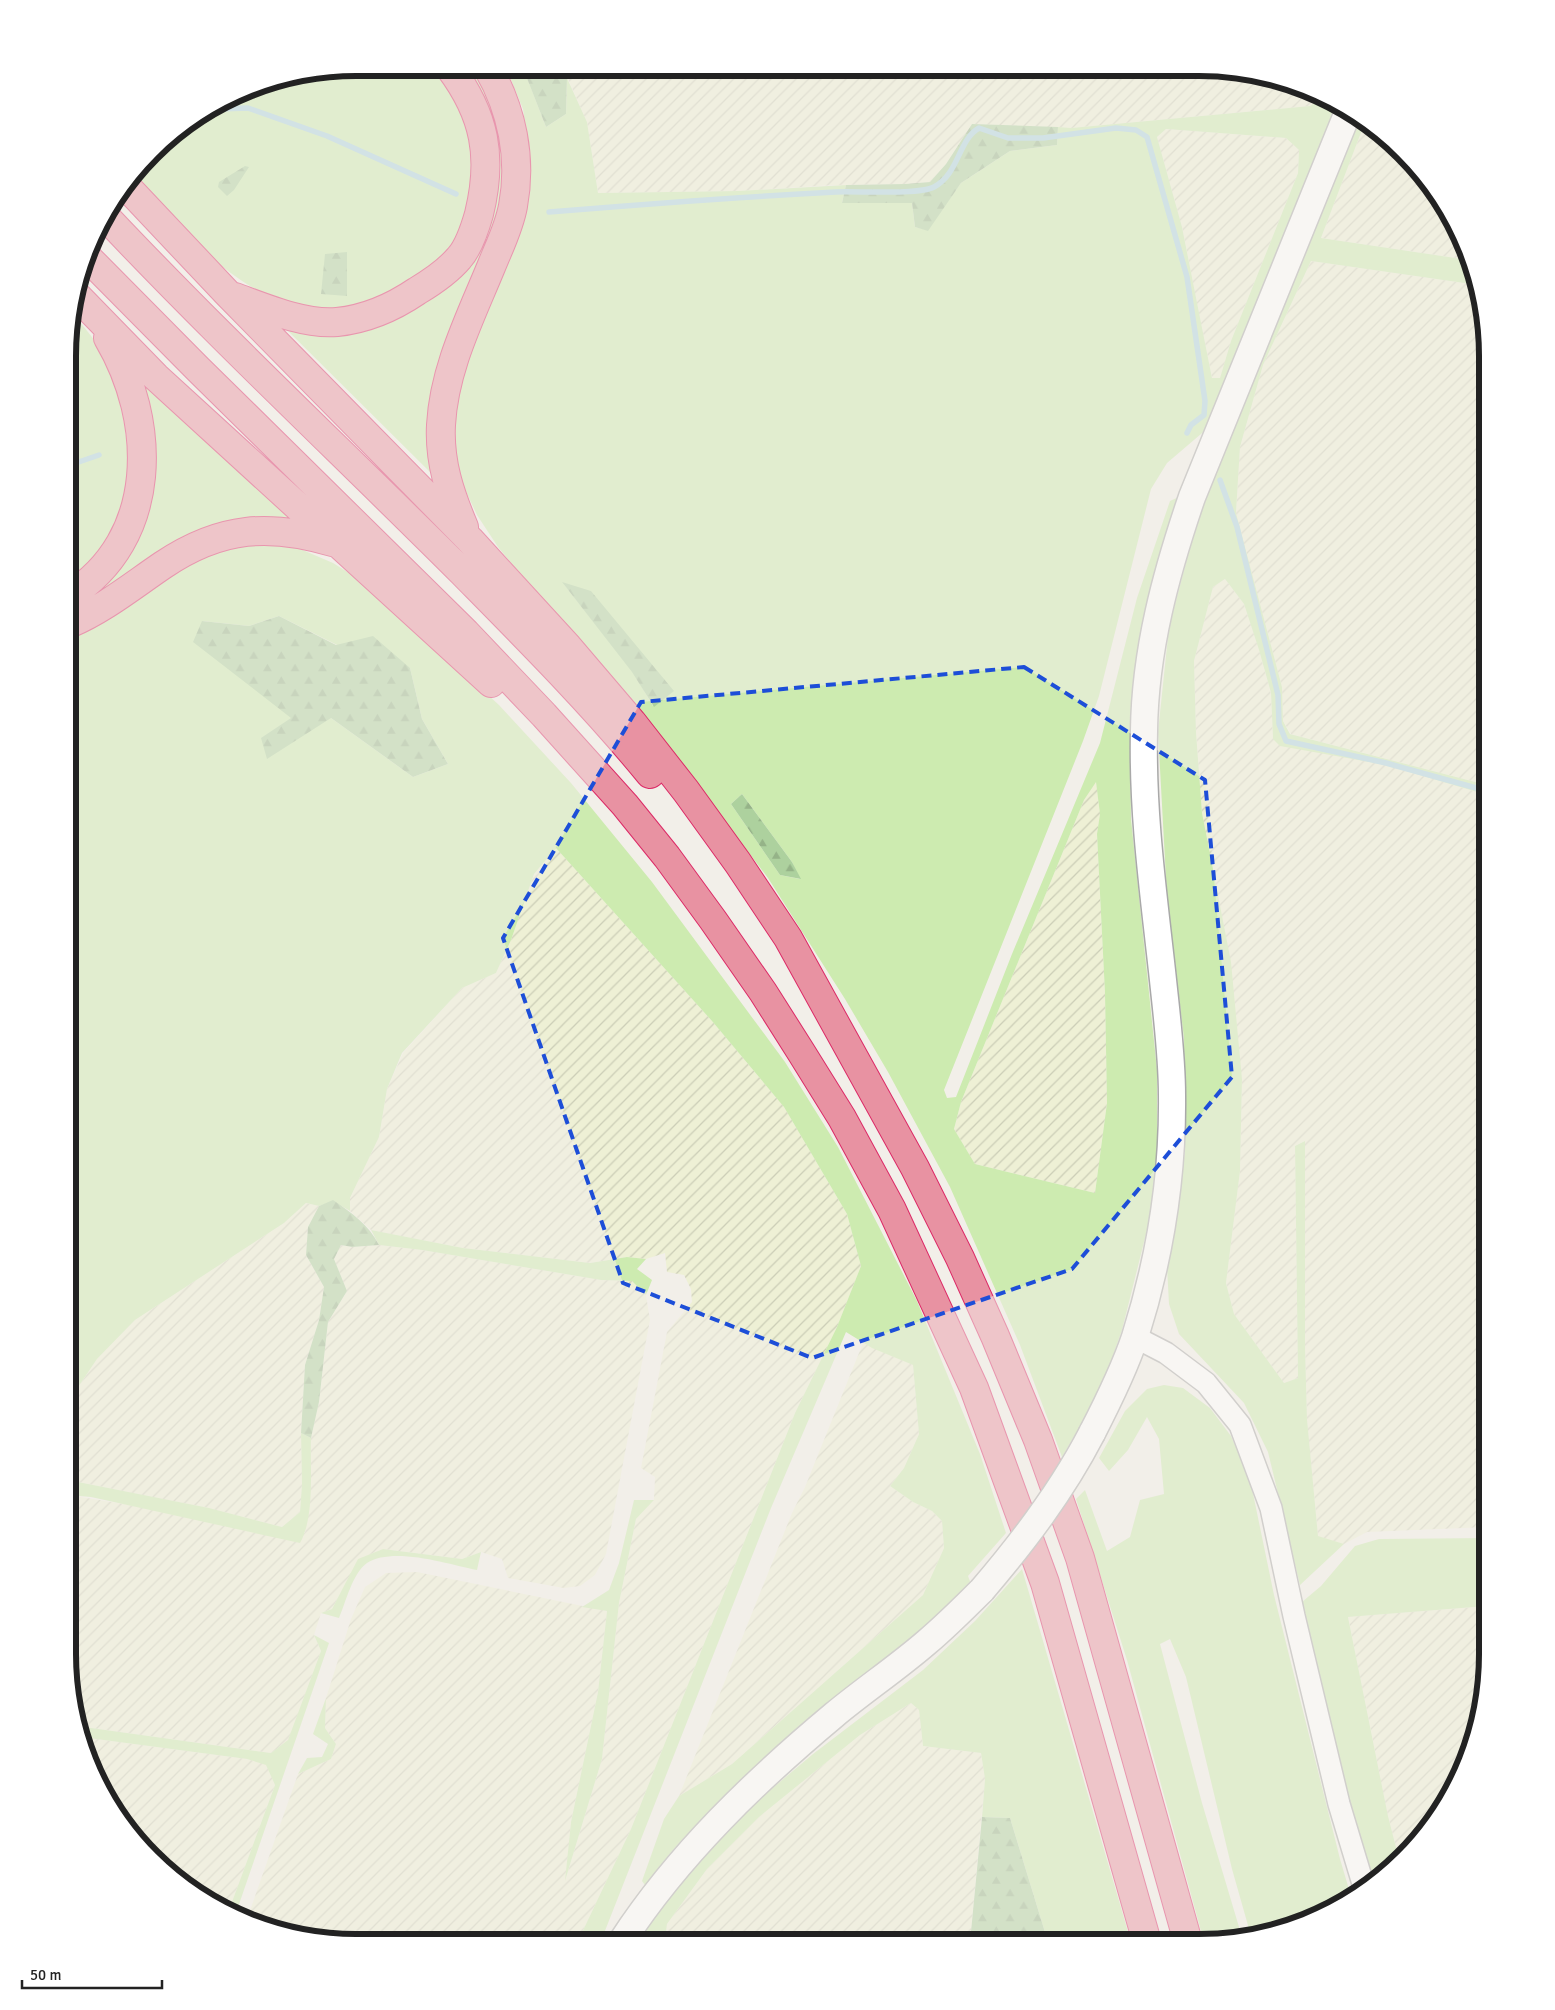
<svg xmlns="http://www.w3.org/2000/svg" width="1555" height="2010" font-family="Signika,sans-serif">
<style>
.farmland{fill:url(#farmland-furrows)}
.grass{fill:#cdebb0;fill-rule:evenodd}
.forest{fill:url(#forest-firs)}
.lines{fill:none;stroke-linecap:round;stroke-linejoin:round}
.stream{stroke:#aad3df;stroke-width:5.5}
.minor-casing{stroke:#a9a9a9;stroke-width:24}
.tertiary-casing{stroke:#a9a9a9;stroke-width:29}
.motorway-casing{stroke:#dc2a67;stroke-width:30}
.minor{stroke:#fff;stroke-width:21}
.tertiary{stroke:#fff;stroke-width:26}
.motorway{stroke:#e892a2;stroke-width:28}
.tertiary-bridge-casing{stroke:#a9a9a9;stroke-width:29;stroke-linecap:butt}
.tertiary-bridge{stroke:#fff;stroke-width:26}
.marked{fill:none;stroke:#1d4ed8;stroke-width:4;stroke-dasharray:10 6;stroke-linejoin:round}
.rim{fill:none;stroke:#222;stroke-width:6}
</style>
<defs>
<pattern id="farmland-furrows" width="10" height="10" patternUnits="userSpaceOnUse" patternTransform="scale(1.25)"><rect width="10" height="10" fill="#eef0d5"/><path d="M-1 1l2-2M0 10L10 0M9 11l2-2" fill="none" stroke="#ccceb7"/></pattern>
<pattern id="forest-firs" width="22" height="20" patternUnits="userSpaceOnUse" patternTransform="scale(1.25)"><rect width="22" height="20" fill="#add19e"/><path d="M5 1l3.5 6h-7zM16 11l3.5 6h-7z" fill="#95b388"/></pattern>
</defs>
<rect width="100%" height="100%" fill="#f2efe9"/>
<path class="farmland" d="M563 68 1236 70 1309 90 1323 98 1311 106 1071 128 972 124 946 164 930 182 905 184 835 185 738 191 598 193 587 122Z
M1365 122 1374 127 1416 166 1458 229 1469 260 1321 238Z
M1166 129 1286 138 1299 150 1298 173 1231 341 1220 379 1212 378 1182 227 1157 137Z
M1311 261 1478 285 1487 356V785L1291 734 1283 721 1282 687 1236 513 1240 447 1263 365Z
M1225 579 1244 604 1259 650 1271 694 1273 739 1386 765 1487 795V1527L1367 1532 1344 1544 1318 1537 1307 1419 1305 1345V1141L1295 1146 1298 1378 1284 1383 1234 1314 1226 1283 1240 1171 1242 1079 1202 813 1196 732 1194 661 1213 587Z
M1096 781 1100 814 1097 834 1105 993 1107 1103 1095 1193 975 1164 954 1129 961 1102 1084 800Z
M556 848 712 1021 784 1107 847 1214 861 1266 837 1327 795 1413 631 1829 578 1941 319 1940 264 1927 247 1919 298 1774 331 1759 336 1744 325 1728 326 1698 351 1619 365 1587 386 1573 417 1572 607 1611 598 1692 571 1822 566 1878 602 1759 619 1603 636 1519 654 1500 655 1477 641 1468 667 1332 692 1302 691 1289 684 1275 667 1272 665 1253 646 1259 627 1257 590 1263 463 1248 371 1230 350 1211V1198L379 1137 387 1089 403 1053 462 988 496 973 511 940 534 874Z
M306 1203 319 1206 308 1227 306 1255 324 1287 319 1320 305 1365 301 1433 302 1484 300 1512 282 1527 208 1508 68 1480V1402L97 1359 135 1320 284 1223Z
M341 1245 352 1247 379 1245 422 1250 601 1280 632 1281 646 1295 650 1320 606 1554 595 1575 580 1586 564 1588 508 1578 502 1559 481 1552 462 1559 383 1549 359 1559 332 1609 321 1613 314 1635 321 1651 288 1741 271 1753 77 1726 68 1654V1495L305 1533 309 1506 311 1438 319 1402 328 1322 347 1291 334 1259Z
M863 1343 913 1365 919 1434 904 1468 890 1486 913 1502 932 1511 942 1521 944 1548 923 1595 732 1764 679 1796 792 1513 805 1487Z
M1487 1606V1672L1472 1746 1439 1814 1399 1859 1388 1816 1348 1617Z
M911 1703 919 1710 923 1746 981 1753 985 1779 970 1942 665 1941 667 1924 707 1869 759 1817 860 1735Z
M81 1737 247 1759 266 1764 275 1785 229 1910 196 1894 139 1844 97 1781Z"/>
<path class="grass" d="M357 68H439C447 78 459 90 463 101 478 138 480 192 462 227 456 239 444 254 435 264 426 274 408 281 397 288 360 310 322 316 281 301 221 279 178 223 134 178L166 139 264 83Z
M468 68H478L504 129 506 179 435 477 285 328 333 333 455 270 498 144 488 105Z
M506 68H523L524 70 546 127 566 114 567 78 587 122 598 193 738 191 846 185 842 203H912L915 227 927 230 961 183 1010 151 1057 145 1058 127 1071 128 1310 106 1323 98 1338 106 1208 428 1167 463 1151 489 1099 696 1083 741 944 1090 947 1098 956 1097 1012 954 1100 743 1137 598 1170 501 1183 495 1149 598 1134 678 1130 739 1131 819 1157 1070V1151L1150 1218 1122 1330 1101 1390 1062 1457 1020 1345 950 1187 888 1072 845 999 768 878 681 763 596 658 525 580 498 547 477 515 460 479 454 447 456 401 471 352 510 259 527 194 529 152 523 109ZM1166 129 1286 138 1299 150 1298 173 1231 341 1220 378H1212L1182 227 1157 137ZM563 583 673 691 653 706 633 672ZM1096 782 1100 814 1097 834 1105 993 1107 1103 1095 1193 975 1164 954 1129 961 1102 1084 800ZM742 794 792 862 800 879 780 875 731 804Z
M1357 117 1365 122 1321 238 1469 260 1478 285 1311 261 1263 365 1240 447 1236 513 1282 687 1283 721 1290 734 1487 785V795L1386 765 1280 746 1273 739 1271 693 1259 650 1244 604 1225 579 1213 587 1194 661 1196 732 1202 813 1231 962 1242 1079 1240 1171 1226 1283 1234 1314 1284 1383 1298 1378 1295 1146 1305 1141V1345L1307 1419 1318 1536 1344 1544 1300 1585 1268 1452 1244 1403 1179 1334 1169 1304 1167 1267 1185 1152 1184 1038 1167 896 1158 732 1169 627 1187 559 1210 482Z
M72 313C80 323 91 334 98 346 124 395 138 466 119 520 110 543 87 565 70 582V319Z
M140 376 294 522 252 525 78 612 69 606 128 549Z
M247 545H291L333 563 367 584 499 705 571 783 652 882 785 1062 838 1147 917 1301 980 1454 1006 1533 968 1576 971 1584C877 1673 768 1746 681 1841 668 1855 657 1871 645 1885L642 1881 664 1819 679 1796 732 1764 923 1595 944 1548 942 1521 932 1511 913 1502 890 1486 904 1468 919 1434 913 1365 872 1348 846 1332 771 1508 601 1941H578L631 1829 795 1413 837 1327 861 1266 847 1214 784 1107 712 1021 556 848 534 874 511 940 496 973 462 988 402 1053 387 1089 379 1137 350 1198V1211L333 1201 319 1206 306 1203 284 1223 135 1320 97 1359 68 1402 69 638 119 610 175 572 210 555ZM279 616 337 645 410 668 422 719 448 764 413 777 331 718 202 621 249 626Z
M371 1230 463 1248 590 1263 627 1257 646 1259 637 1269 652 1280 646 1295 632 1281 601 1280 422 1250 379 1245Z
M1164 1385 1183 1388 1210 1408 1231 1436 1250 1479 1274 1595 1340 1859 1351 1896C1321 1916 1288 1931 1251 1936L1232 1869 1186 1677 1170 1639 1160 1644 1202 1803 1242 1937 1204 1942 1127 1660 1076 1499 1085 1490 1107 1551 1130 1537 1140 1500 1164 1494 1159 1439 1147 1417 1128 1450 1109 1471 1099 1458 1125 1411 1147 1389Z
M301 1433 311 1438C310 1468 315 1517 300 1543L91 1497 68 1495V1480L209 1508 282 1527 300 1512 302 1484Z
M634 1500H654L636 1519 619 1603 602 1759 565 1881 571 1822 598 1692 607 1611 582 1607 609 1590 619 1563Z
M1487 1538V1606L1348 1617 1388 1816 1399 1859 1389 1871 1374 1881 1337 1759 1302 1602 1321 1586 1355 1546 1379 1539Z
M383 1549 462 1559 481 1552 477 1570C448 1564 393 1546 367 1563 352 1574 346 1602 339 1618L321 1613 332 1609 358 1559Z
M1022 1569 1131 1942H1048L1010 1818 982 1817 985 1779 981 1753 923 1746 919 1710 911 1703 860 1735 759 1817 707 1869 667 1924 665 1941H635L667 1892 737 1818 813 1754 923 1670 975 1621Z
M314 1635 329 1643 236 1913 229 1910 275 1785 266 1765 247 1759 81 1737 77 1726 271 1753 288 1740 321 1651Z
M326 1698 325 1728 336 1744 331 1759 298 1774 307 1758 322 1757 328 1744 313 1734Z"/>
<path class="forest" d="M523 68H563L567 78 566 114 546 127Z
M972 124 1058 127 1057 145 1010 151 961 183 928 231 915 227 912 203H842L846 185 905 184 930 182 946 164Z
M245 166 249 167 234 190 227 196 218 187 219 182Z
M347 252V296L321 294 325 254Z
M562 582 591 591 674 691 654 707 632 672Z
M279 616 336 645 373 636 410 668 422 719 448 764 413 777 331 718 267 759 261 738 291 718 193 642 202 621 249 626Z
M742 794 792 862 801 879 780 875 731 804Z
M333 1200C353 1214 368 1224 379 1245L352 1247 341 1245 334 1259 347 1291 328 1322 319 1402 311 1438 301 1433 305 1365 319 1320 324 1287 306 1255 308 1227 319 1206Z
M982 1817 1010 1818 1048 1942H970Z"/>
<g class="lines">
<path class="stream" d="M219 109 248 108 327 136 456 194
M549 212C645 204 740 197 836 192 857 191 919 195 934 187 959 174 958 140 979 128L1008 138H1043L1116 128 1136 130 1147 137 1187 277 1205 401 1204 415 1191 425 1187 433
M70 465 99 455
M1220 480 1237 527 1278 695 1279 724 1286 741 1386 763 1487 791"/>
<defs>
<path id="minor" d="M1135 1337 1166 1353 1206 1383 1240 1425 1271 1508 1294 1616 1339 1804 1364 1887"/>
<path id="tertiary" d="M1092 1433C1108 1402 1124 1370 1135 1337 1160 1258 1173 1178 1172 1095 1172 1057 1167 1018 1163 980 1154 897 1142 815 1144 731 1145 650 1166 573 1192 497L1348 112
M622 1941C679 1854 755 1781 834 1715 864 1690 897 1668 927 1642 946 1626 964 1608 982 1590"/>
<path id="motorway" d="M127 187 227 293 470 540 568 647 632 722 686 791 738 863 788 938 915 1168 960 1258 995 1336 1038 1440 1080 1558 1188 1942
M105 216C221 339 344 454 463 573 527 638 592 703 650 774
M90 260 198 369 466 633 544 715 625 805 667 857 713 920 763 992 801 1052 842 1118 892 1210 974 1388 1045 1583 1147 1942
M78 297 156 377 491 683
M235 297C265 308 305 325 337 322 367 319 392 308 417 291 432 282 448 271 459 258 469 247 475 228 479 214 493 157 485 115 450 68
M464 527C450 494 439 462 441 425 444 369 470 318 491 267 499 247 509 228 513 206 522 158 512 110 488 68
M69 596C160 539 157 421 108 338
M69 624C104 609 132 586 163 565 221 526 270 523 336 543"/>
</defs>
<use href="#minor" class="minor-casing"/>
<use href="#tertiary" class="tertiary-casing"/>
<use href="#motorway" class="motorway-casing"/>
<use href="#minor" class="minor"/>
<use href="#tertiary" class="tertiary"/>
<use href="#motorway" class="motorway"/>
<defs>
<path id="tertiary-bridge" d="M982 1590C1024 1541 1062 1491 1092 1433"/>
</defs>
<use href="#tertiary-bridge" class="tertiary-bridge-casing"/>
<use href="#tertiary-bridge" class="tertiary-bridge"/>
</g>
<path d="M0 0H1555V2010H0ZM1024 667 1205 780 1232 1077 1072 1269 812 1358 623 1283 503 938 641 702Z" fill="#f2efe9" fill-opacity=".55" fill-rule="evenodd"/>
<path class="marked" d="M1024 667 1205 780 1232 1077 1072 1269 812 1358 623 1283 503 938 641 702Z"/>
<path d="M0 0H1555V2010H0ZM356 76H1199A280 280 0 0 1 1479 356V1654A280 280 0 0 1 1199 1934H356A280 280 0 0 1 76 1654V356A280 280 0 0 1 356 76Z" fill="#fff" fill-rule="evenodd"/>
<path class="rim" d="M356 76H1199A280 280 0 0 1 1479 356V1654A280 280 0 0 1 1199 1934H356A280 280 0 0 1 76 1654V356A280 280 0 0 1 356 76Z"/>
<path d="M22 1980v8h140v-8" fill="none" stroke="#222222" stroke-width="2.5"/>
<text x="30" y="1980" font-size="15" fill="#222222" stroke="#ffffff" stroke-width="4" paint-order="stroke">50 m</text>
</svg>
